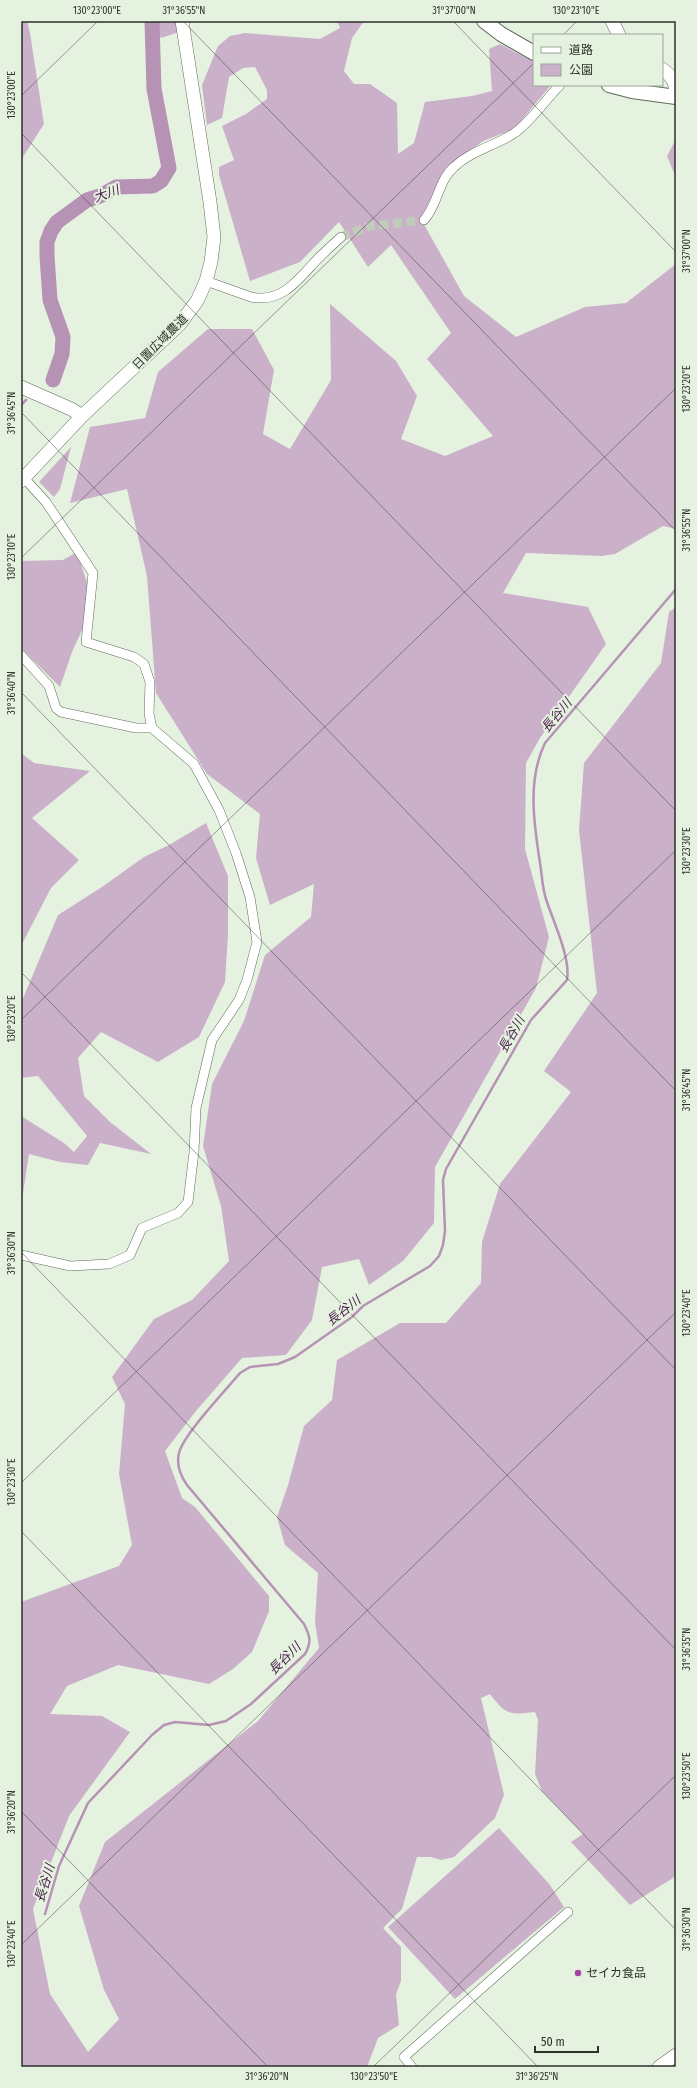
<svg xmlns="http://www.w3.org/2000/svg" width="697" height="2088" font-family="'Fira Sans Condensed','Noto Sans JP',sans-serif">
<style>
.green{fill:#cbb0ca}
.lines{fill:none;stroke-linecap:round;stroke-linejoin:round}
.stream{stroke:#b693b4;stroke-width:2.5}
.river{stroke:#b693b4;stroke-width:15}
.street-tunnel{stroke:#c0cbbc;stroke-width:9;stroke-dasharray:9 4.5;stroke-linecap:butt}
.street-casing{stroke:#5f6a5a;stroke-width:10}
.secondary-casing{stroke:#5f6a5a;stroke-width:14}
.primary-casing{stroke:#5f6a5a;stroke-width:16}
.street{stroke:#fff;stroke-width:9}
.secondary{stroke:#fff;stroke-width:13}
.primary{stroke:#fff;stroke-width:14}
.ticks{fill:none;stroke:#2c312a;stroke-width:1;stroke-opacity:0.45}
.poi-dot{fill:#a743a8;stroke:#e5f2e0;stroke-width:1.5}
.labels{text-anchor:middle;stroke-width:4;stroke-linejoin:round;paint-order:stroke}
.street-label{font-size:12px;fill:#2c312a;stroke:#e5f2e0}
.poi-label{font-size:12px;fill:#2c312a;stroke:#e5f2e0;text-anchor:start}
.water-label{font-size:13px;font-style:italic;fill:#491d49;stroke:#e5f2e0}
.neatline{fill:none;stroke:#2c312a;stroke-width:1.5}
.ticks-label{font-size:10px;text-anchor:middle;fill:#2c312a}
</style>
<rect width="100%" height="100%" fill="#e5f2e0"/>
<path class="green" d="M21 21H27L30 33 44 124 21 160Z
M156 21H181L182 31 161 38 158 34Z
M337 21H364L352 38 344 71 354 84H370L397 103 398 154 414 143 425 102 472 96 492 91 489 49 500 44 534 62V85H551L514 129 483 141 443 173 421 219 464 296 516 337 585 307 626 303 676 264V529L663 526 615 554 601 556 526 553 503 593 588 607 606 644 540 738 526 763 525 849 549 937 536 988 435 1167 434 1223 403 1261 369 1285 359 1259 322 1267 312 1320 286 1355 242 1358 196 1411 165 1451 182 1498 195 1507 269 1596V1611L252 1652 233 1669 209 1684 118 1665 67 1686 50 1714 102 1716 130 1732 69 1816 33 1909 50 1994 88 2052 119 2019 104 1990 79 1906 105 1842 258 1721 319 1648 315 1622 318 1573 285 1545 277 1517 288 1485 304 1426 332 1400 337 1360 400 1323H446L481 1283 482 1242 500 1184 571 1092 544 1071 597 993 579 830 584 763 661 663 669 612 676 607V1874L673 1878 630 1905 571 1842 583 1834 542 1791 535 1774 538 1720 535 1712C509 1715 506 1715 490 1694L481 1698 504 1795 495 1818 454 1857 441 1860 431 1857H417L402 1909 383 1928 401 1947V1981L396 1994 399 2025 378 2038 367 2067H21V1602L119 1566 132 1545 119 1474 125 1404 112 1377 154 1319 192 1300 229 1261 221 1206 203 1146 212 1084 244 1021 265 955 311 917 314 884 270 905 256 858 260 814 207 774 156 693 147 576 127 489 70 503 90 427 145 418 158 372 208 329H252L274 370 263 434 290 449 331 380 330 304 396 361 417 396 401 439 445 456 493 436 427 359 451 333 391 245 368 267 339 222 300 262 250 281 219 175V167L234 160 222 126 246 114 267 99V90L255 67 243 68 229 77 222 118 207 125 202 85 218 46 230 36 245 33 320 39 340 28Z
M676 139V178L667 156Z
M71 447 60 489 54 497 39 482Z
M77 552 94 604 72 652 60 687 21 648V561L63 560Z
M21 753 34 763 90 771 32 818 79 860 51 888 21 946Z
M206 823 228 876V935L225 982 199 1037 158 1062 101 1032 78 1058 84 1096 110 1122 151 1154 100 1143 88 1165 60 1162 29 1154 21 1206V1116L64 1143 74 1152 87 1136 38 1076 21 1078V1003L58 915 102 887 144 857 169 845Z
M499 1828 550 1885 564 1907 455 1999 388 1927Z"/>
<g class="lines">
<path class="stream" d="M21 405 26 400
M45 1914 59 1866 88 1803 152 1735 164 1725 175 1722 209 1725 226 1721 251 1704 305 1654C312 1642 310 1636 304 1624L187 1485C180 1475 176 1465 179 1453 183 1435 226 1390 240 1373L250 1367 278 1364 295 1357 352 1317 363 1306 430 1266 439 1256 443 1245 445 1231 443 1180 446 1169 531 1020 567 980C571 958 553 921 546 899 542 887 542 874 540 863 534 824 527 780 545 743L676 589"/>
<path class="river" d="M53 380 62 354 63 337 50 300 47 256V242L51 231 57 222 87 200 100 196 116 187 153 186 161 181 169 168 154 89 152 21"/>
<path class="street-tunnel" d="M341 237 370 226 424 220"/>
<defs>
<path id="street" d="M424 220C438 205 438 181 454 167 471 151 494 146 513 134 528 125 547 98 560 85
M206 281 251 297C279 303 295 284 312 265 321 255 331 246 341 237
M24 478 46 502 93 573 86 642 134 657 144 664 150 682 149 714 152 728
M21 655 49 686 56 708 61 712 136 728H152L194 764 219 810 236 853 250 897 257 942 247 980 239 1000 212 1040 196 1108 194 1152 188 1202 178 1213 142 1228 130 1255 109 1264 70 1266 21 1255
M412 2067 404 2057 568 1912"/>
<path id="secondary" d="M612 21 619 35
M662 69C671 75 675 81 676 91
M21 387 71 409 82 416
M21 481 82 416 179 325 197 301 206 281 211 262 214 237 210 202 182 21
M659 2067 676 2055"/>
<path id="primary" d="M484 21 501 34 534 53
M609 85 632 91 676 97"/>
</defs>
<use href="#street" class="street-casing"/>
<use href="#secondary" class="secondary-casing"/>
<use href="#primary" class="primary-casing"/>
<use href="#street" class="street"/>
<use href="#secondary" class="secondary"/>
<use href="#primary" class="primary"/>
</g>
<path class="ticks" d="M183 21 676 531M453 21 676 252M563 35 577 21M21 96 98 21M21 133 676 811M21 412 676 1091M21 558 534 63M21 692 676 1370M21 972 676 1650M21 1020 676 388M21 1252 676 1930M21 1483 676 850M21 1531 538 2067M21 1811 268 2067M21 1945 676 1312M373 2067 676 1775"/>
<circle class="poi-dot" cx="578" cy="1973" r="4"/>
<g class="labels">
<g class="street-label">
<text transform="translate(160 342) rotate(-45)" y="4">日置広域農道</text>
</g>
<g class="poi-label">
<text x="586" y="1977">セイカ食品</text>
</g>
<g class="water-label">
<text transform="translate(106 193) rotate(-20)" y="5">大川</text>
<text transform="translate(556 715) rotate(-50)" y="5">長谷川</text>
<text transform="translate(511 1034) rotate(-60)" y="5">長谷川</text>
<text transform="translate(343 1310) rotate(-38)" y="5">長谷川</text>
<text transform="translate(284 1658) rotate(-45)" y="5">長谷川</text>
<text transform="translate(44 1883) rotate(-73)" y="5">長谷川</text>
</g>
</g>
<rect width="697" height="2088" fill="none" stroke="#e5f2e0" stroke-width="44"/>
<rect x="533" y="34" width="130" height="52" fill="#e5f2e0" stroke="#9ba597"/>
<rect x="541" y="47" width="20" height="6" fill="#ffffff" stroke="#9ba597"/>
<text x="569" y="54" font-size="12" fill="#2c312a">道路</text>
<rect x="541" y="64" width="20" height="12" fill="#cbb0ca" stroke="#9ba597"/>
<text x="569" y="74" font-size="12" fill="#2c312a">公園</text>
<path d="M535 2046v6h63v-6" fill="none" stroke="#2c312a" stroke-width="2"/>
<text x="541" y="2046" font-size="12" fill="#2c312a" stroke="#e5f2e0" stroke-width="3" paint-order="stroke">50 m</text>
<rect x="22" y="22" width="653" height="2044" class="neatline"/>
<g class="ticks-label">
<text x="97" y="14">130°23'00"E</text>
<text x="184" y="14">31°36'55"N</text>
<text x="454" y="14">31°37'00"N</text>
<text x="576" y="14">130°23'10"E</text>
<text transform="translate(11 95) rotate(-90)" y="4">130°23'00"E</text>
<text transform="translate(686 251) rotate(-90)" y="4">31°37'00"N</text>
<text transform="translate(686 389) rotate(-90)" y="4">130°23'20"E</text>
<text transform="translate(11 413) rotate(-90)" y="4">31°36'45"N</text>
<text transform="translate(686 530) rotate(-90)" y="4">31°36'55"N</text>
<text transform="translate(11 557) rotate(-90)" y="4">130°23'10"E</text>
<text transform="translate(11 693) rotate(-90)" y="4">31°36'40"N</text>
<text transform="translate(686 851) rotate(-90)" y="4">130°23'30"E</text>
<text transform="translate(11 1019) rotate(-90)" y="4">130°23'20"E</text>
<text transform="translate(686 1090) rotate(-90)" y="4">31°36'45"N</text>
<text transform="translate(11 1253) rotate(-90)" y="4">31°36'30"N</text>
<text transform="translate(686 1313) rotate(-90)" y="4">130°23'40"E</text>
<text transform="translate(11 1482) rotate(-90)" y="4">130°23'30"E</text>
<text transform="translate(686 1649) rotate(-90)" y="4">31°36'35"N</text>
<text transform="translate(686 1776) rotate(-90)" y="4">130°23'50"E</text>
<text transform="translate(11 1812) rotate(-90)" y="4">31°36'20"N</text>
<text transform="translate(686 1929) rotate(-90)" y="4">31°36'30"N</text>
<text transform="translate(11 1944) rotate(-90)" y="4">130°23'40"E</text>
<text x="267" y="2080">31°36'20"N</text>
<text x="374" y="2080">130°23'50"E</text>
<text x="537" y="2080">31°36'25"N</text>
</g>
</svg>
